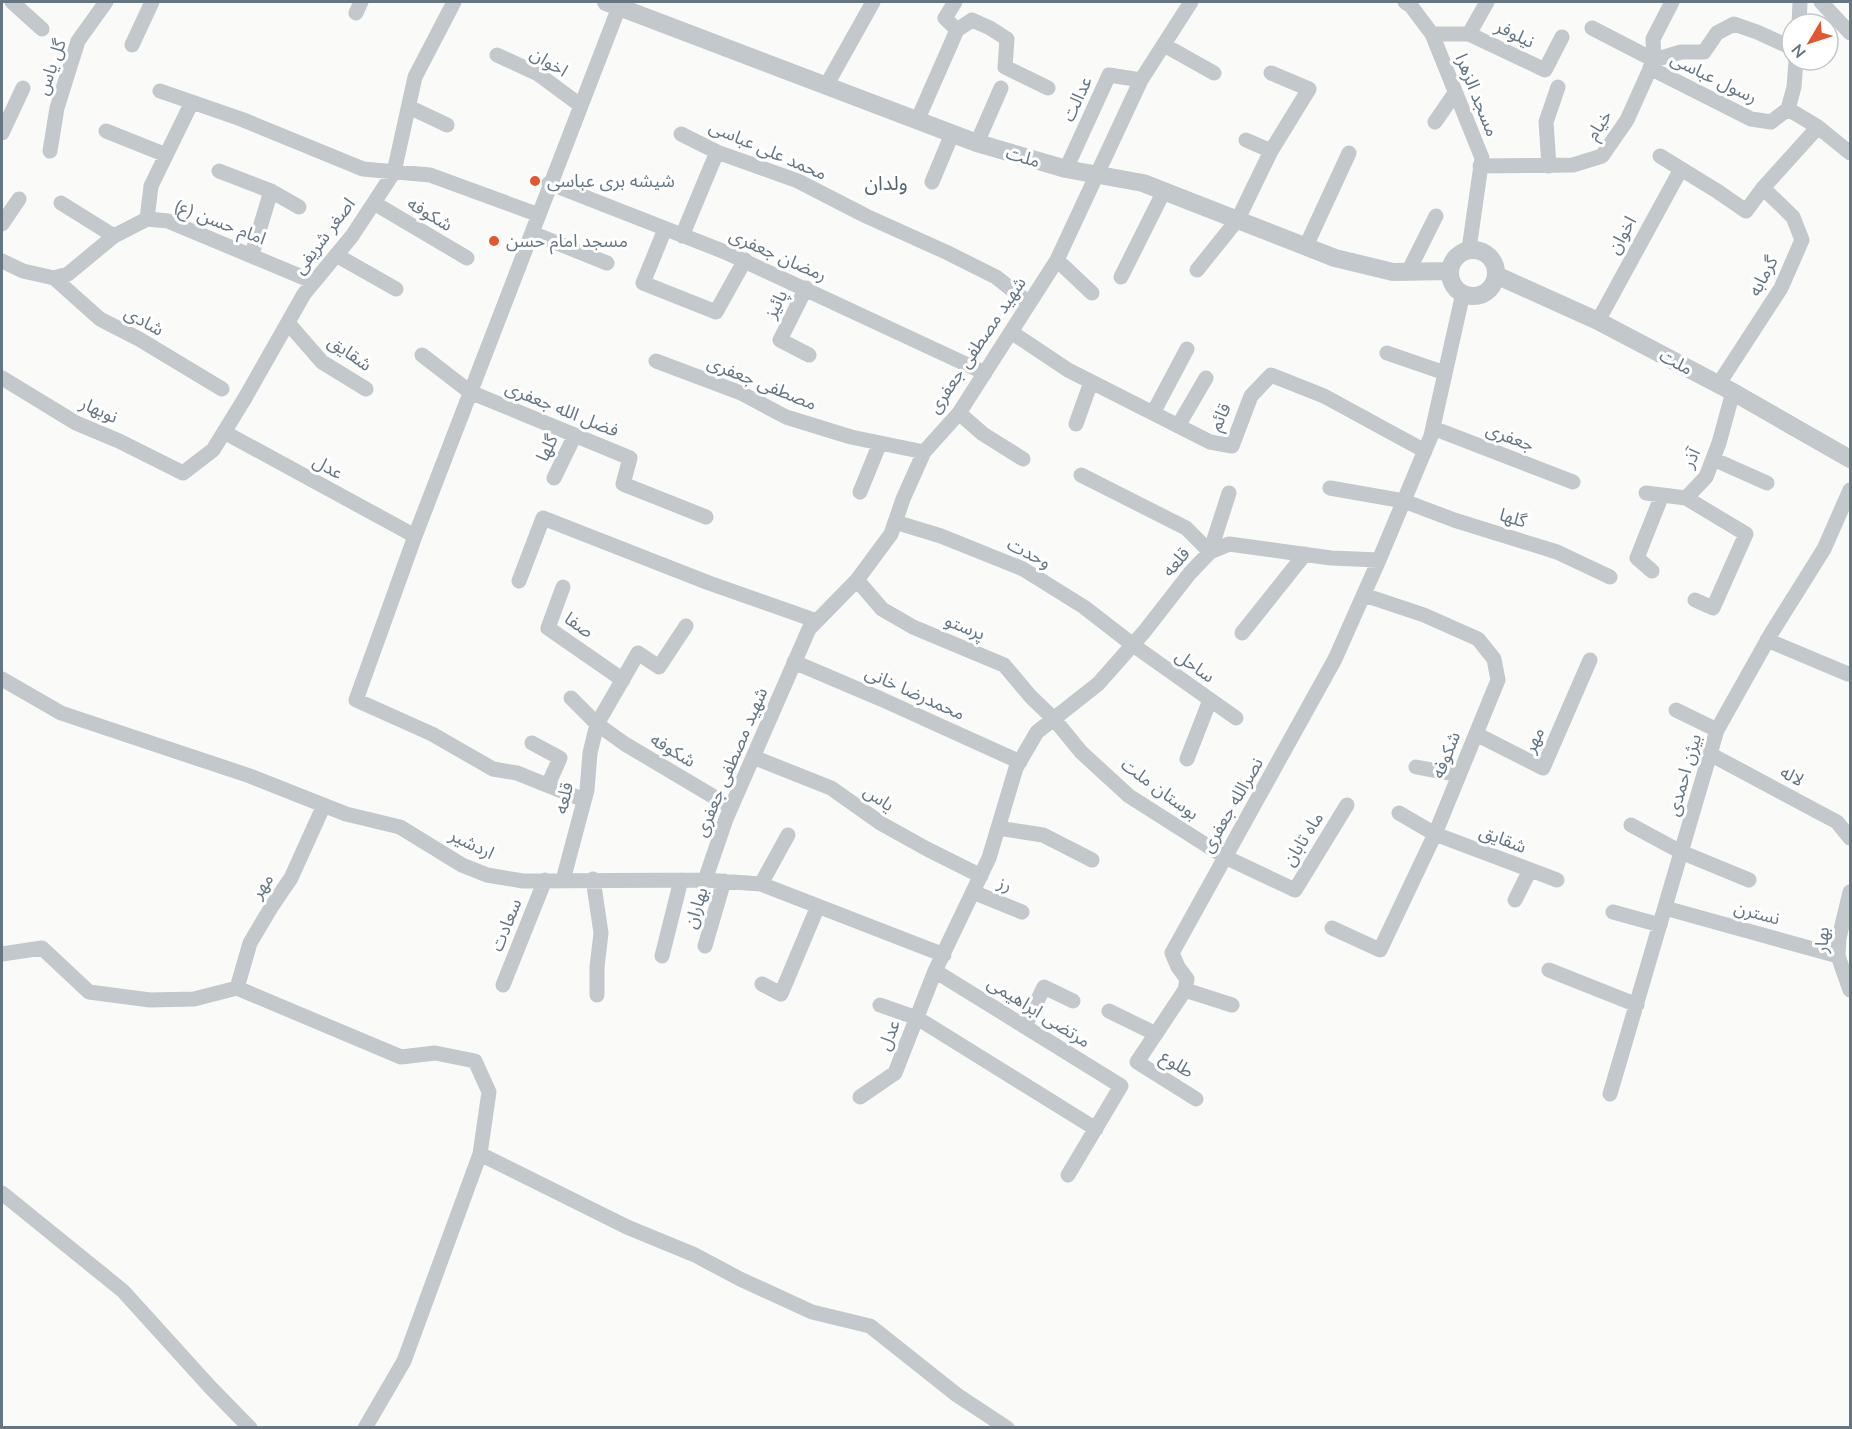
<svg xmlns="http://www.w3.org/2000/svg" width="1852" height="1429" font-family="Mulish,'Noto Sans Arabic',sans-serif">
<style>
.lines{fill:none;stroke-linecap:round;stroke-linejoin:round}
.minor{stroke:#c3c8cc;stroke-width:15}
.tertiary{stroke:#c3c8cc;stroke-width:18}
.poi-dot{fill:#e4572e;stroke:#fff;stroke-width:2}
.labels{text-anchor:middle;stroke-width:6;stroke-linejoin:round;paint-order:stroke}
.street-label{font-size:18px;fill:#657683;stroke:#fff}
.poi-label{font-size:18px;fill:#657683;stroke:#fff;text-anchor:start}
.neighbourhood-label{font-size:20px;fill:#57646e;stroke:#fff}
</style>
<rect width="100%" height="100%" fill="#fafaf8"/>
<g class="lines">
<path class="minor" d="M12 2 42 29
M955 2 945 18 957 30
M1405 2 1411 6 1432 34 1482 158 1469 249
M1821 2 1850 33
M356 13 361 2
M1799 24 1800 2
M1592 28 1654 60 1681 52H1704L1717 33 1734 24 1757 32 1792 48
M1432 34H1469L1545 70 1562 37
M1469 34 1487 2
M132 45 152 2
M1164 45 1214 73
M497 55 538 74 580 105
M1650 68 1751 119 1771 122 1788 109 1818 127 1850 153
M826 86 873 2
M160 91 241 119 363 169 430 175 539 215
M409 107 447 125
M1788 109 1794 87 1796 60
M917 121 957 30 972 20 990 28 1007 39 1005 67 1048 88
M1435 122 1455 93
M106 131 166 155
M2 133 23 88
M681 134 717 152 798 181 866 216 946 252 996 277 1029 303
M1246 140 1271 151
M977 143 1001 88
M50 151 57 108 78 41 106 2
M1660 156 1717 191 1746 211 1763 188 1818 127
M1480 166 1573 165 1602 156 1627 120 1654 60 1653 39 1672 2
M1549 166 1546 122 1558 87
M1066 169 1109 75 1141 80
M219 171 271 191 299 207
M932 182 952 134
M549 183 725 252 985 373
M61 203 114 236
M374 203 467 258
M147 219 151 186 192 102
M2 224 19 199
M665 229 643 283 716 312 745 260
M532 233 607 263
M682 236 717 152
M1306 246 1349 153
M252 254 271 191
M336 255 396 289
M1057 260 1092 293
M2 261 23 271 54 278 68 274 114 236 147 219 168 221 314 282
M1197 270 1238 219 1271 151 1309 89 1271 73
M1409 270 1436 216
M1121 277 1164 191
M54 278 100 319 139 339 222 389
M806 288 780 340 809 355
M1598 321 1681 169
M288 323 322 362 366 389
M1011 332 1068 370 1210 442 1232 446 1251 396 1271 375 1324 396 1425 451
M1387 353 1445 373
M422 355 470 392 630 458 623 484 706 517
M656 361 741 393 786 417 851 437 924 452
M2 378 76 423 119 441 183 473 213 450 245 398 304 294 352 236 394 172 415 77 454 2
M1718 385 1781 288 1802 240 1793 217 1763 188
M959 413 983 434 1023 459
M1153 413 1187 349
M1076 424 1091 382
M1178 426 1206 378
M1433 428 1573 482
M224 432 415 536
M1713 459 1767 483
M1081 475 1186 528 1210 552 1229 493
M554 478 575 435
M1330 488 1404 501 1454 520 1557 552 1610 577
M860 492 880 443
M1646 493 1686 498 1706 477 1719 443 1733 392
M1686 498 1746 534 1713 608 1695 600
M895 522 941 536 1023 569 1084 607 1133 645 1236 718
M1652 571 1637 558 1662 495
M857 580 882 609 913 627 1004 665 1031 697 1054 719 1081 752 1129 796 1225 857 1295 890 1347 805
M519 581 543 518 709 583 817 621
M563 587 548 628 623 680
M1242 633 1305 554
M1767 640 1848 674
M794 662 881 699 1020 762
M2 679 61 713 250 776 346 814 400 827 462 865 487 875 523 881 705 880 761 884 944 955
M571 698 597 724 625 744 731 807
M1676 710 1717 730
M1476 734 1543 768 1590 660
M532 743 560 758 548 785
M1710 754 1837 822 1850 838
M753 757 831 788 882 824 927 849 981 876
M1187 759 1210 700
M1416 767 1459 775
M584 800 517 773 493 769 432 734 356 700 415 536 621 2
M1399 813 1435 834 1557 880
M1631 825 1681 852 1749 880
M998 828 1043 835 1092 860
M593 879 601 933 597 967V995
M563 880 587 790 590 753 597 724 638 653 659 667 686 626
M705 880 726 819 809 629 857 580 891 534 903 499 924 452 959 413 1057 260 1141 80 1191 2
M761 884 788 835
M973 892 1022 912
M1850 892 1839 938 1838 956 1850 990
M1515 900 1530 870
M1665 908 1838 956
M1613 912 1660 925
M1332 928 1380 950 1435 834 1498 680 1494 659 1478 639 1424 615 1364 595
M705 946 724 881
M2 954 42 948 89 992 150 1000 194 999 237 988 401 1057 435 1053 475 1061 489 1092 480 1154 627 1227 695 1255 740 1279 812 1312 870 1326 957 1395 1007 1428
M662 956 681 880
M1549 970 1637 1005
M935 971 1121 1086 1068 1175
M762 984 781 994 818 906
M503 985 545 880
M237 988 250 943 272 906 291 878 324 805
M1185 990 1232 1005
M880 1005 917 1018 1096 1129
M1109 1011 1156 1034
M1025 1026 1044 987 1073 1001
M1610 1094 1717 730 1772 632 1824 549 1850 490
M860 1097 895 1073 935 971 989 858 1016 768 1037 732 1098 684 1144 632 1190 573 1210 552 1229 544 1331 558 1379 560
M1196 1099 1137 1062 1185 990 1187 979 1178 967 1172 953 1335 659 1379 560 1431 436 1463 293
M2 1193 123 1291 210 1387 250 1428
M365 1428 404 1361 480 1154"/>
<path class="tertiary" d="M606 2 977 143 1066 169 1143 183 1335 258 1393 272 1450 271
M1450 273a23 23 0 1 1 46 0a23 23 0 1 1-46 0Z
M1496 275 1598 321 1733 392 1850 459"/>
</g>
<g class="poi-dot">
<circle cx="535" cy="181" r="6"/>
<circle cx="494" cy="241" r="6"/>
</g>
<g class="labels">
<g class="street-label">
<text transform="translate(1515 34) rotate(26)" y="6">نیلوفر</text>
<text transform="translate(549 62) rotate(31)" y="6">اخوان</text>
<text transform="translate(51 67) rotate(-71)" y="6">گل یاس</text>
<text transform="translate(1714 78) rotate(26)" y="6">رسول عباسی</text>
<text transform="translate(1477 95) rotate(68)" y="6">مسجد الزهرا</text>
<text transform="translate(1077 99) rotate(-65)" y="6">عدالت</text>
<text transform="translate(1599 125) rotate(-57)" y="6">خیام</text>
<text transform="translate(768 150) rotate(23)" y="6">محمد علی عباسی</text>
<text transform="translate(1023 157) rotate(16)" y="6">ملت</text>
<text transform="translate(430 214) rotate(31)" y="6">شکوفه</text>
<text transform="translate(220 222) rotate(21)" y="6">امام حسن (ع)</text>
<text transform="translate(1622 235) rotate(-61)" y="6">اخوان</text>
<text transform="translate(324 236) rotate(-53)" y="6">اصغر شریفی</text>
<text transform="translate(778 255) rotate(24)" y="6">رمضان جعفری</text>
<text transform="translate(1763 276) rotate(-62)" y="6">گرمابه</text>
<text transform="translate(776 304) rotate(-63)" y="6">پائیز</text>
<text transform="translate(144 321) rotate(29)" y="6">شادی</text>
<text transform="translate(977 345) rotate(-56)" y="6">شهید مصطفی جعفری</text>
<text transform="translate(350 353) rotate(35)" y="6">شقایق</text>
<text transform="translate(1676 362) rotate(28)" y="6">ملت</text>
<text transform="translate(762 383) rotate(22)" y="6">مصطفی جعفری</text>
<text transform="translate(562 409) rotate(22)" y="6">فضل الله جعفری</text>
<text transform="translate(99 410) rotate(24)" y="6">نوبهار</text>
<text transform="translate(1220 417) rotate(-65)" y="6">قائم</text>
<text transform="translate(1510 437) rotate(21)" y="6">جعفری</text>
<text transform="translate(547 448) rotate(-64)" y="6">گلها</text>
<text transform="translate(1691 458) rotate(-64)" y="6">آذر</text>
<text transform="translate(328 467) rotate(29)" y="6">عدل</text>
<text transform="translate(1513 518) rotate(17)" y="6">گلها</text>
<text transform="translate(1029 553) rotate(27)" y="6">وحدت</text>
<text transform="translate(1176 562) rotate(-49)" y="6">قلعه</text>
<text transform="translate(579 625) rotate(35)" y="6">صفا</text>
<text transform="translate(965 627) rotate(22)" y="6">پرستو</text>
<text transform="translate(1195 666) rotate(35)" y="6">ساحل</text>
<text transform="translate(915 693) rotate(24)" y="6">محمدرضا خانی</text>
<text transform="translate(1534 740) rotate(-65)" y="6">مهر</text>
<text transform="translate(673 750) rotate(31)" y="6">شکوفه</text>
<text transform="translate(1446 755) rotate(-68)" y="6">شکوفه</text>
<text transform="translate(731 762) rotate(-67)" y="6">شهید مصطفی جعفری</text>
<text transform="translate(1684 775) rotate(-74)" y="6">بیژن احمدی</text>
<text transform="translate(1792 776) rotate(28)" y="6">لاله</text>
<text transform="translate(1160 789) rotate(36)" y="6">بوستان ملت</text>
<text transform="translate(564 798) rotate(-77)" y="6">قلعه</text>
<text transform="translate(879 798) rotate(35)" y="6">یاس</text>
<text transform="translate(1232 805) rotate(-60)" y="6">نصرالله جعفری</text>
<text transform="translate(1303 839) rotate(-58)" y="6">ماه تابان</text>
<text transform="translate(1503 839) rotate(21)" y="6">شقایق</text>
<text transform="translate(472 844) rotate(26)" y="6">اردشیر</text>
<text transform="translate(1005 884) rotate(22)" y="6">رز</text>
<text transform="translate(262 886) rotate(-57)" y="6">مهر</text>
<text transform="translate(696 908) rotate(-73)" y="6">بهاران</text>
<text transform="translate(1757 913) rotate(15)" y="6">نسترن</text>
<text transform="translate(506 925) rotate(-68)" y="6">سعادت</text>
<text transform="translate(1822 940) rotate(-87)" y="6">بهار</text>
<text transform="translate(1039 1012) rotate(32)" y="6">مرتضی ابراهیمی</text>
<text transform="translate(889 1035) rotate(-68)" y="6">عدل</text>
<text transform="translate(1177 1064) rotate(32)" y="6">طلوع</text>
</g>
<g class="poi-label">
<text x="547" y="187">شیشه بری عباسی</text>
<text x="506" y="247">مسجد امام حسن</text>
</g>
<g class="neighbourhood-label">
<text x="886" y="190">ولدان</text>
</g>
</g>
<rect width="1852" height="1429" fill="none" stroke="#657683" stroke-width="6"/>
<g transform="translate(1810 42) rotate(231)"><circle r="28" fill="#ffffff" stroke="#c1c8cd" stroke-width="1.5"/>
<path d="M0-4.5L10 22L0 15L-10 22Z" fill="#e4572e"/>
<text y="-9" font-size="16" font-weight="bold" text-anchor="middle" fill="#657683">N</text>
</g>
</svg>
